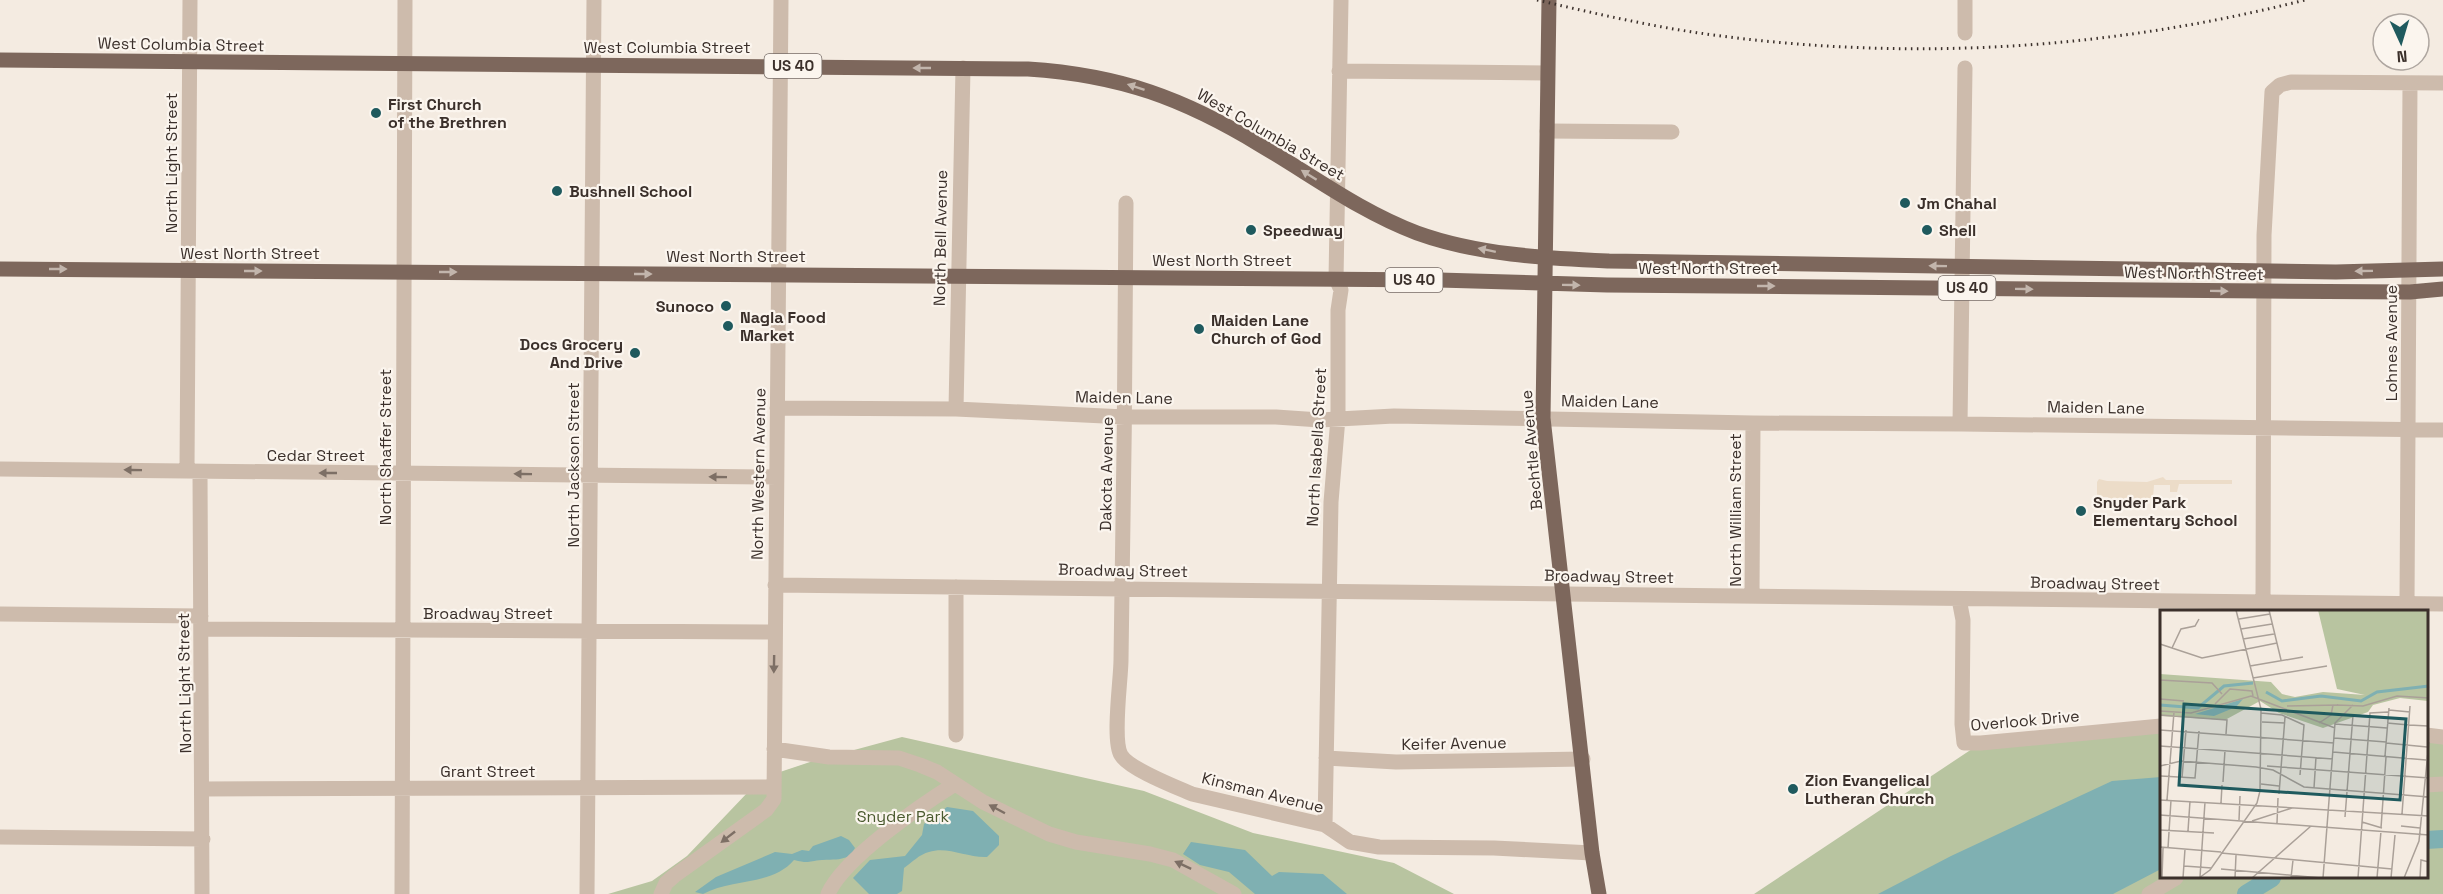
<svg xmlns="http://www.w3.org/2000/svg" width="2443" height="894" font-family="'Space Grotesk',sans-serif">
<style>
.green{fill:#b8c4a0}
.plaza{fill:#ecdcc8}
.water{fill:#7fb0b2}
.lines{fill:none;stroke-linecap:round;stroke-linejoin:round}
.river{stroke:#7fb0b2;stroke-width:18}
.minor{stroke:#cdbbac;stroke-width:15}
.major{stroke:#7d675c;stroke-width:15}
.rail{stroke:#3b302b;stroke-width:3;stroke-dasharray:1.5 4.5;stroke-linecap:butt}
.oneway{fill:#c2b5ac}
.oneway2{fill:#7d6f65}
.poi-dot{fill:#1f5a5e;stroke:#fbf5ee;stroke-width:2}
.labels{text-anchor:middle;stroke-width:4.5;stroke-linejoin:round;paint-order:stroke}
.shield{fill:#fbf5ee;stroke:#756b66;stroke-width:1.5}
.shield-label{font-size:15px;font-weight:bold;fill:#3b302b}
.street-label{font-size:16px;fill:#3b302b;stroke:#fbf5ee}
.poi-label{font-size:16px;font-weight:bold;fill:#3b302b;stroke:#fbf5ee;text-anchor:start}
.park-label{font-size:16px;fill:#4a5a2e;stroke:#fbf5ee}
.inset-river{fill:none;stroke:#7fb0b2;stroke-width:3}
.inset-road{fill:none;stroke:#aaa098;stroke-width:1.5}
.view{fill:#1f5a5e;fill-opacity:0.15;stroke:#1f5a5e;stroke-width:3}
.inset-edge{fill:none;stroke:#3b302b;stroke-width:3}
</style>
<rect width="100%" height="100%" fill="#f4ebe1"/>
<path class="green" d="M2161 726V878H2426L2427 736 2443 737V894H1754L1981 743Z
M902 737 1144 791 1253 833 1394 863 1454 894H608L652 881 687 856 749 791 777 773 810 762Z"/>
<path class="plaza" d="M2163 477 2166 480H2232V484H2179L2177 492H2170V485H2154L2153 498H2148V502H2108V497H2097V482L2099 479 2107 481 2147 482Z"/>
<path class="water" d="M2161 777V869L2113 894H1878L1951 856 2112 781Z
M947 807 973 811 999 836V845L987 857C967 858 948 846 929 852 920 854 911 863 904 868L902 891 897 894H869L853 878 870 860 905 856 922 835 924 824Z
M841 836 849 840 855 848 850 856C837 861 835 859 822 860 808 861 810 864 794 860 772 886 732 878 703 894L695 892 716 877 775 852 792 854 802 850 809 851 813 846Z
M1191 842 1245 850 1272 876 1279 872 1323 874 1347 894H1255L1229 872 1200 865 1183 854Z"/>
<g class="lines">
<path class="river" d="M2426 840 2443 839
M2246 894 2272 878"/>
<path class="minor" d="M1965 33V0
M1339 71 1547 73
M1547 131 1672 132
M1126 203C1125 356 1124 507 1121 660 1121 679 1112 740 1121 755 1129 769 1176 787 1192 794L1325 825 1350 842 1379 847 1494 848 1592 853
M777 408 956 409 1125 417H1276L1320 420 1394 416 1753 423 1962 424 2443 430
M956 409 963 68
M1960 424 1965 68
M0 469 776 477
M187 470 190 0
M200 472 202 894
M775 585 2443 604
M1752 596 1753 423
M1959 599 1963 620 1962 724 1964 743H1981L2161 726
M2263 603 2264 235 2272 92 2280 85 2291 82 2443 83
M2407 604 2410 83
M0 614 201 616
M201 629 775 632
M956 735V587
M2426 735 2443 737
M774 749 829 757 899 758 920 765 937 772 983 802 1049 834 1076 842 1150 854 1173 860 1234 894
M1326 758 1396 762 1583 759
M2426 785 2443 784
M203 789 773 787
M1325 825 1331 502 1338 418V310L1341 290 1336 279 1341 0
M0 837 203 839
M402 894 405 0
M587 894 594 0
M661 894 666 883 674 876 766 810 774 799 781 0
M828 894C843 859 921 805 955 784
M2149 894 2176 878"/>
<path class="major" d="M1549 0 1543 418 1592 853 1599 894
M0 60 1028 69C1120 75 1183 98 1262 146 1313 176 1361 212 1417 233 1478 255 1545 258 1609 261L2336 272 2443 269
M0 269 1439 280 1607 285 2264 291 2410 292 2443 289"/>
<path class="rail" d="M1537 0C1593 13 1649 26 1706 34 1907 62 2108 50 2305 0"/>
</g>
<defs><path id="oneway-solid" d="M-6-.8H1V-3.2L6.5 0L1 3.2V.8H-6Z" transform="scale(1.5)"/></defs>
<g class="oneway">
<use href="#oneway-solid" transform="translate(922 68) rotate(-180)"/>
<use href="#oneway-solid" transform="translate(1136 87) rotate(-162)"/>
<use href="#oneway-solid" transform="translate(1309 175) rotate(-148)"/>
<use href="#oneway-solid" transform="translate(1487 250) rotate(-168)"/>
<use href="#oneway-solid" transform="translate(1938 266) rotate(-179)"/>
<use href="#oneway-solid" transform="translate(58 269)"/>
<use href="#oneway-solid" transform="translate(253 271)"/>
<use href="#oneway-solid" transform="translate(2364 271) rotate(179)"/>
<use href="#oneway-solid" transform="translate(448 272)"/>
<use href="#oneway-solid" transform="translate(643 274)"/>
<use href="#oneway-solid" transform="translate(1571 285) rotate(1)"/>
<use href="#oneway-solid" transform="translate(1766 286)"/>
<use href="#oneway-solid" transform="translate(2024 289) rotate(1)"/>
<use href="#oneway-solid" transform="translate(2219 291) rotate(1)"/>
</g>
<g class="oneway2">
<use href="#oneway-solid" transform="translate(133 470) rotate(-179)"/>
<use href="#oneway-solid" transform="translate(328 473) rotate(-180)"/>
<use href="#oneway-solid" transform="translate(523 474) rotate(-179)"/>
<use href="#oneway-solid" transform="translate(718 477) rotate(-179)"/>
<use href="#oneway-solid" transform="translate(774 664) rotate(91)"/>
<use href="#oneway-solid" transform="translate(997 809) rotate(-152)"/>
<use href="#oneway-solid" transform="translate(728 837) rotate(142)"/>
<use href="#oneway-solid" transform="translate(1183 865) rotate(-155)"/>
</g>
<g class="poi-dot">
<circle cx="376" cy="113" r="6"/>
<circle cx="557" cy="191" r="6"/>
<circle cx="1905" cy="203" r="6"/>
<circle cx="1251" cy="230" r="6"/>
<circle cx="1927" cy="230" r="6"/>
<circle cx="726" cy="306" r="6"/>
<circle cx="728" cy="326" r="6"/>
<circle cx="1199" cy="329" r="6"/>
<circle cx="635" cy="353" r="6"/>
<circle cx="2081" cy="511" r="6"/>
<circle cx="1793" cy="789" r="6"/>
</g>
<g class="labels">
<g class="shield">
<rect x="764.5" y="54" width="57" height="24" rx="4.5"/>
<rect x="1385.5" y="268" width="57" height="24" rx="4.5"/>
<rect x="1938.5" y="276" width="57" height="24" rx="4.5"/>
</g>
<g class="shield-label">
<text x="793" y="71">US 40</text>
<text x="1414" y="285">US 40</text>
<text x="1967" y="293">US 40</text>
</g>
<g class="street-label">
<text transform="translate(181 44) rotate(1)" y="6">West Columbia Street</text>
<text x="667" y="53">West Columbia Street</text>
<text transform="translate(1271 134) rotate(30)" y="6">West Columbia Street</text>
<text transform="translate(171 163) rotate(-90)" y="6">North Light Street</text>
<text transform="translate(940 238) rotate(-89)" y="6">North Bell Avenue</text>
<text x="250" y="259">West North Street</text>
<text x="736" y="262">West North Street</text>
<text x="1222" y="266">West North Street</text>
<text x="1708" y="274">West North Street</text>
<text transform="translate(2194 273) rotate(1)" y="6">West North Street</text>
<text transform="translate(2391 343) rotate(-90)" y="6">Lohnes Avenue</text>
<text transform="translate(1124 397) rotate(1)" y="6">Maiden Lane</text>
<text transform="translate(1610 401) rotate(1)" y="6">Maiden Lane</text>
<text transform="translate(2096 407) rotate(1)" y="6">Maiden Lane</text>
<text transform="translate(385 447) rotate(-90)" y="6">North Shaffer Street</text>
<text transform="translate(1316 447) rotate(-87)" y="6">North Isabella Street</text>
<text transform="translate(1531 450) rotate(-95)" y="6">Bechtle Avenue</text>
<text x="316" y="461">Cedar Street</text>
<text transform="translate(573 465) rotate(-90)" y="6">North Jackson Street</text>
<text transform="translate(758 474) rotate(-89)" y="6">North Western Avenue</text>
<text transform="translate(1106 474) rotate(-89)" y="6">Dakota Avenue</text>
<text transform="translate(1735 510) rotate(-90)" y="6">North William Street</text>
<text transform="translate(1123 570) rotate(1)" y="6">Broadway Street</text>
<text transform="translate(1609 576) rotate(1)" y="6">Broadway Street</text>
<text transform="translate(2095 583) rotate(1)" y="6">Broadway Street</text>
<text x="488" y="619">Broadway Street</text>
<text transform="translate(184 683) rotate(-91)" y="6">North Light Street</text>
<text transform="translate(2025 720) rotate(-5)" y="6">Overlook Drive</text>
<text transform="translate(1454 743) rotate(-1)" y="6">Keifer Avenue</text>
<text x="488" y="777">Grant Street</text>
<text transform="translate(1263 792) rotate(14)" y="6">Kinsman Avenue</text>
</g>
<g class="poi-label">
<text x="388" y="110">First Church<tspan x="388" dy="18">of the Brethren</tspan></text>
<text x="569" y="197">Bushnell School</text>
<text x="1917" y="209">Jm Chahal</text>
<text x="1263" y="236">Speedway</text>
<text x="1939" y="236">Shell</text>
<text x="714" y="312" text-anchor="end">Sunoco</text>
<text x="740" y="323">Nagla Food<tspan x="740" dy="18">Market</tspan></text>
<text x="1211" y="326">Maiden Lane<tspan x="1211" dy="18">Church of God</tspan></text>
<text x="623" y="350" text-anchor="end">Docs Grocery<tspan x="623" dy="18">And Drive</tspan></text>
<text x="2093" y="508">Snyder Park<tspan x="2093" dy="18">Elementary School</tspan></text>
<text x="1805" y="786">Zion Evangelical<tspan x="1805" dy="18">Lutheran Church</tspan></text>
</g>
<g class="park-label">
<text x="903" y="822">Snyder Park</text>
</g>
</g>
<g transform="translate(2160 610)">
<rect width="268" height="268" fill="#f4ebe1"/>
<path d="M158 0H268V91L240 88 213 95 208 102 163 118 119 103 100 91 65 110 0 106V64L111 72 122 84 135 87 163 82 205 85 177 79Z" fill="#b8c4a0"/>
<path d="M83 89 76 97 54 106 35 104Z" fill="#7fb0b2"/>
<path class="inset-river" d="M106 82 122 91 161 86 201 91 217 82 269 76M0 95 38 98 64 76 93 73"/>
<path class="inset-road" d="M109 0 121 50M79 9 110 4M81 19 112 14M83 29 114 24M0 34 42 48 117 33M12 38 21 19 35 16 39 9M90 56 143 47M93 68 167 56M0 70 52 73 62 84M0 89 24 91M55 94 70 79 92 81 93 86M177 95 203 96 237 86 269 88M127 96 178 95M229 100 250 102M0 101 31 103 91 86 175 118M101 103 122 105 144 115 140 165M0 105 67 110 66 124M102 112 125 113M159 113 171 105 173 95M227 113 249 115M175 114 227 118M249 115 268 116M0 120 174 133M174 128 226 132M226 133 267 137M0 136 173 149M173 142 266 150M225 146 229 98M0 156 21 151 96 157 113 160 144 177 269 187M107 156 269 168M1 166 35 168 39 121M22 168 26 120M63 172 65 140M101 174 119 176M154 178 156 147M119 184 125 107M0 190 269 206M7 190 14 102M61 193 62 175M242 204 250 96M0 205 269 225M185 207 193 105M79 210 80 186M92 211 132 198M202 212 222 218M117 213 118 188M241 216 260 218M221 218 226 147M0 220 54 223M28 221 30 191M0 237 61 242M8 238 11 190M61 243 232 259M24 256 52 258M61 259 161 268M40 267 45 192M2 268 3 238M23 268 25 239M39 268 50 260 97 193 100 181 101 99 76 0M75 268 76 245M92 268 151 216M131 268 133 250M163 268 175 113 193 95M198 268 210 103 228 102M217 268 221 221M231 268 235 225M244 268 259 231 269 132M260 268 261 250 269 252"/>
<path class="view" d="M24 94 246 109 240 190 19 175Z"/>
<rect width="268" height="268" class="inset-edge"/>
</g>
<g transform="translate(2401 42) rotate(176)"><circle r="28" fill="#fbf5ee" stroke="#aea6a0" stroke-width="1.5"/>
<path d="M0-4.5L10 22L0 15L-10 22Z" fill="#1f5a5e"/>
<text y="-9" font-size="16" font-weight="bold" text-anchor="middle" fill="#3b302b">N</text>
</g>
</svg>
